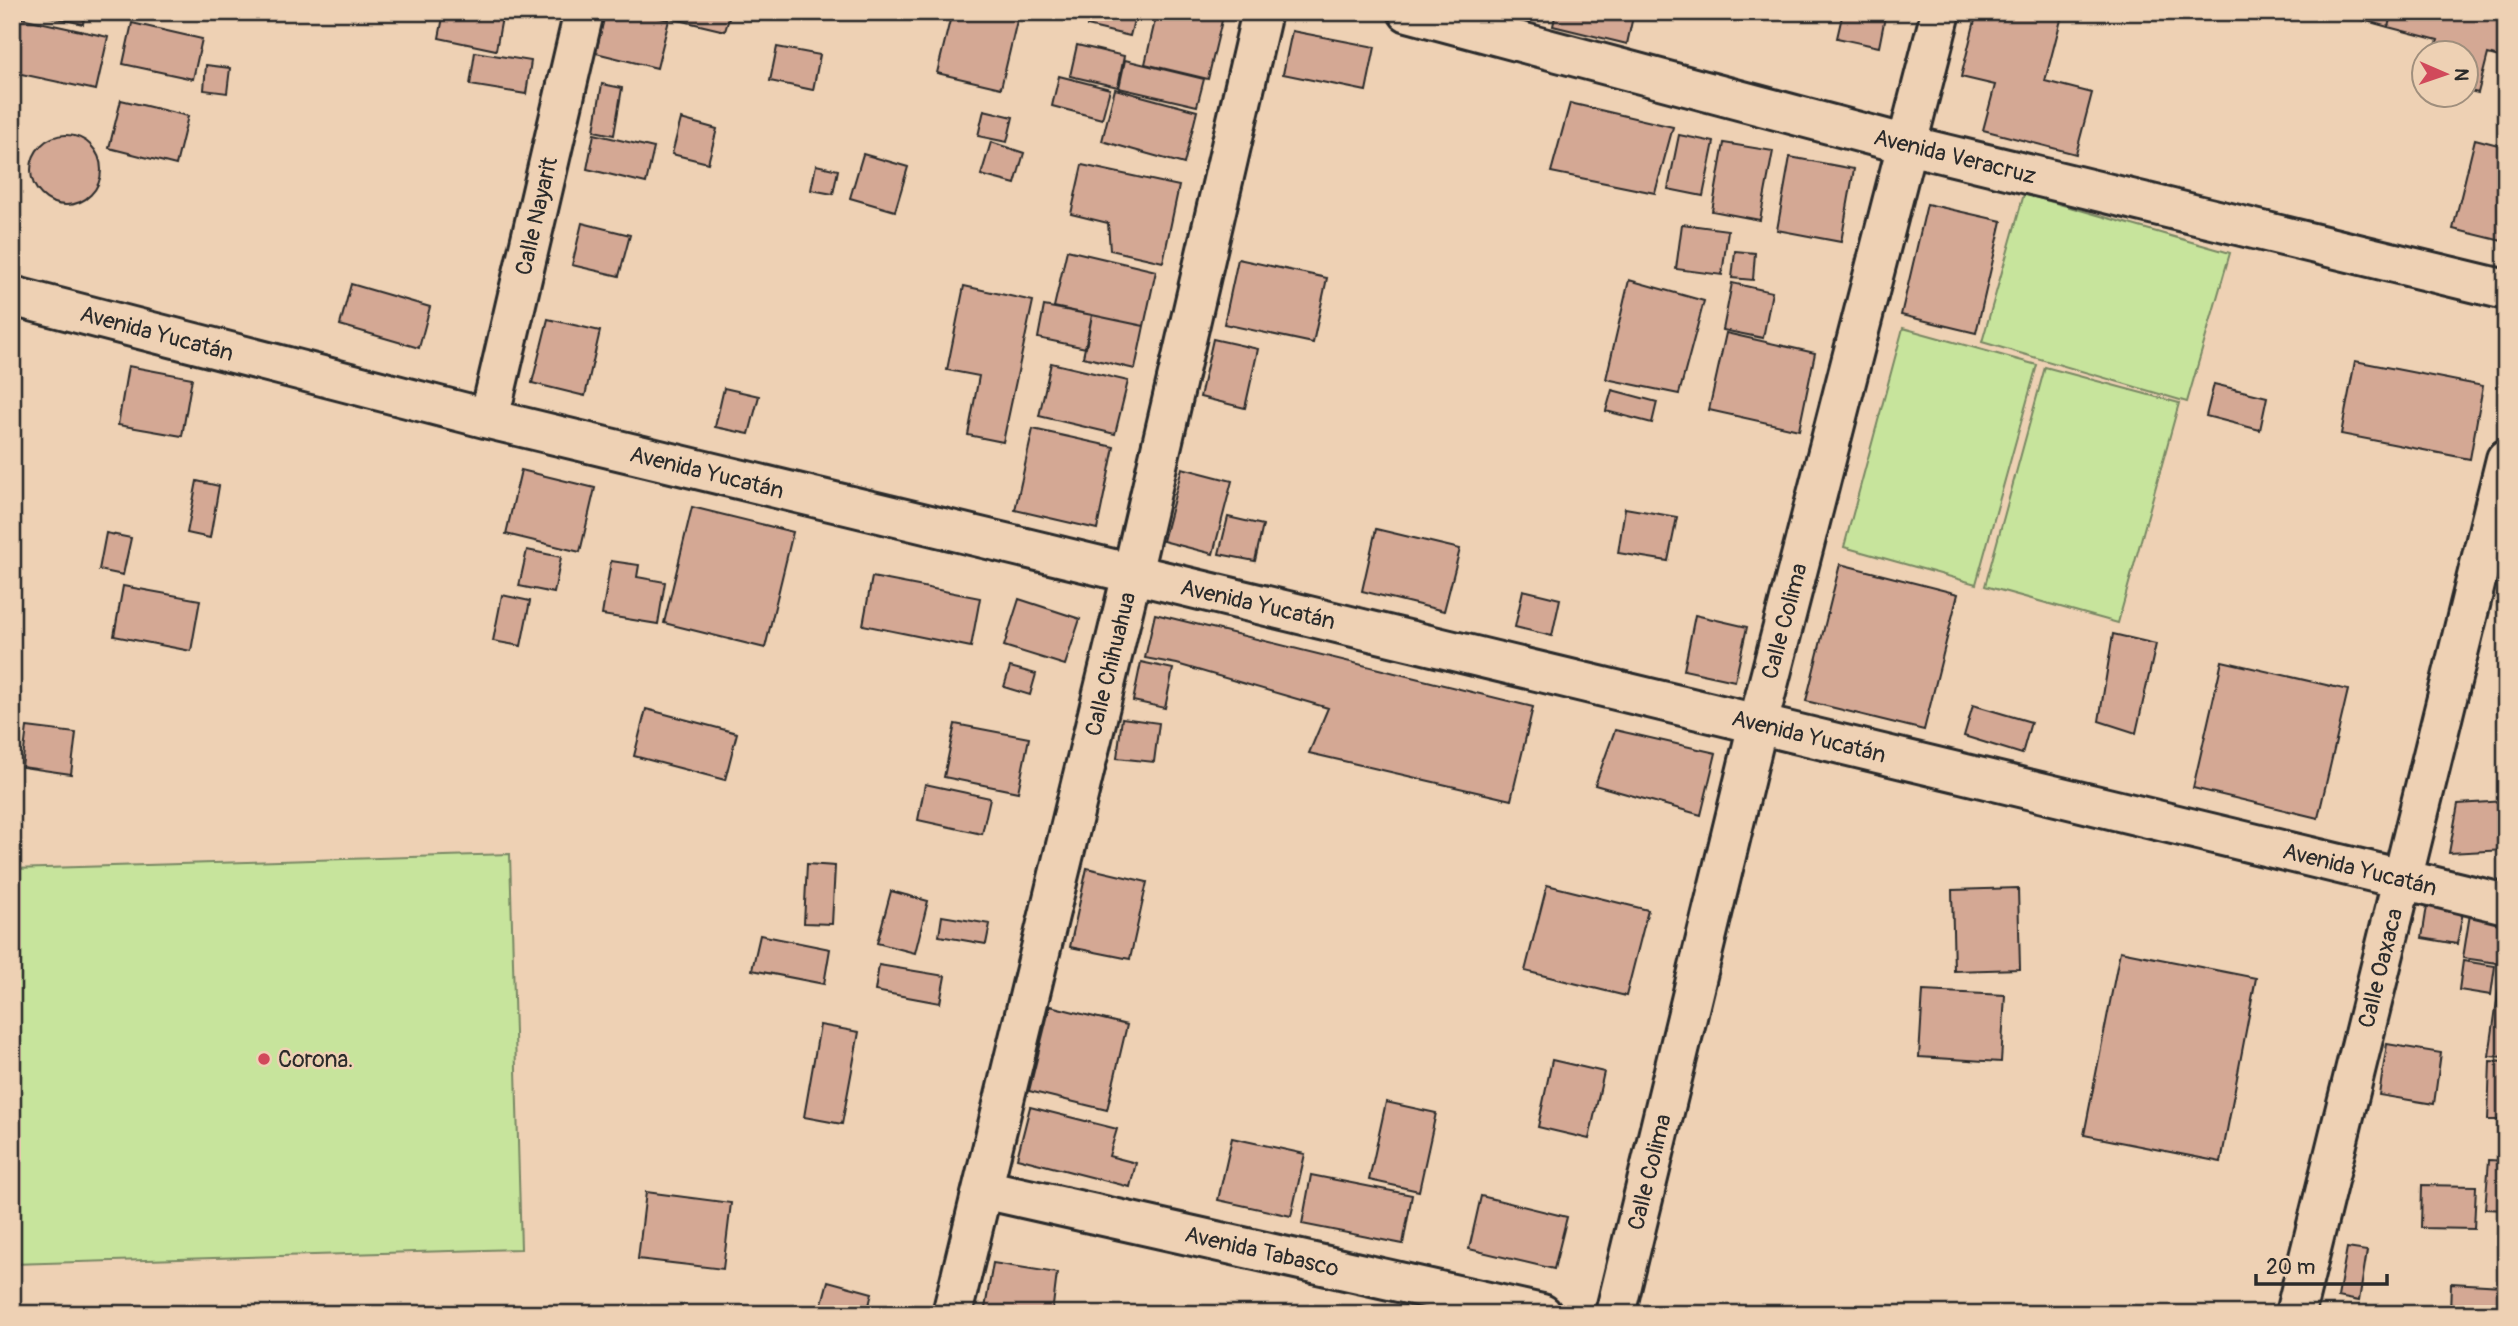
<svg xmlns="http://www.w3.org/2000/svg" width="2518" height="1326" font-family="Pangolin,sans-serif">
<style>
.green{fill:#c7e49c;stroke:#798864;stroke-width:2}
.building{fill:#d4a894;stroke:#2b2b2b;stroke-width:2}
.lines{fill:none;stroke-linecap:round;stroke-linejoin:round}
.minor-casing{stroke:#2b2b2b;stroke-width:44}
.minor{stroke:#eed1b4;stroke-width:38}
.poi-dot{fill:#d1495b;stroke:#eed1b4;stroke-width:2.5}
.labels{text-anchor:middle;stroke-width:5;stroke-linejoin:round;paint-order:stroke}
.street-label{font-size:23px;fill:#2b2b2b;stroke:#eed1b4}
.poi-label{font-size:23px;fill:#2b2b2b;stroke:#eed1b4;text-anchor:start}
</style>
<rect width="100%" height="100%" fill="#eed1b4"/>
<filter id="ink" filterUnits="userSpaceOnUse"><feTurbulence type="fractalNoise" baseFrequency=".0143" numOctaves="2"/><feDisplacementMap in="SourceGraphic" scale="14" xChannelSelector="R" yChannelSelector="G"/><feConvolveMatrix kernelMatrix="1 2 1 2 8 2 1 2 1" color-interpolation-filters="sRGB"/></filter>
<g filter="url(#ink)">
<path class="green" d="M2024 194 2230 253 2187 402 1982 342Z
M1903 328 2037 365 1976 584 1844 547Z
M2045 367 2179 403 2118 623 1985 586Z
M510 854 521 1249 12 1264V869Z"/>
<path class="building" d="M30 12H85L83 24Z
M444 12H503L496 50 439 38Z
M605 12H634L669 20 657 68 596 53Z
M645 12H731L725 31Z
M952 12H1019L1001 88 937 73Z
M1090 12H1136L1130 36 1087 26Z
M1157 12H1224L1208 79 1145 64Z
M1556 12H1634L1627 44 1553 26Z
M1843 12H1886L1879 47 1837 38Z
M1977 12H2063L2045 81 2092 93 2076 154 1983 130 1995 85 1961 77Z
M2334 12H2392L2388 27Z
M2392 12H2506V59L2488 54 2478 93 2466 90V52H2434L2438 40 2388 27Z
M12 16 108 37 96 90 12 72Z
M132 23 202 39 193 79 123 64Z
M1292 31 1375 47 1366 91 1283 74Z
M1077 45 1124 56 1118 87 1070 76Z
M777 47 820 55 813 90 770 81Z
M475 52 531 61 526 94 470 85Z
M1125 60 1204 79 1197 106 1119 88Z
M206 65 230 68 227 93 204 90Z
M1059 76 1110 89 1102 119 1052 106Z
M602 84 622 88 614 135 594 131Z
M1115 89 1197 111 1184 164 1102 141Z
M121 100 188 116 176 165 109 148Z
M1570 103 1673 127 1655 193 1551 172Z
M984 110 1013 117 1007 142 978 136Z
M681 119 717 129 708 163 672 154Z
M594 134 654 148 646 183 587 169Z
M31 170a35 35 0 1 1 70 0a35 35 0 1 1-70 0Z
M1679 135 1714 142 1703 196 1668 189Z
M2475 139 2506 147V242L2453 229Z
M991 142 1024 153 1015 184 981 175Z
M1724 143 1773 151 1760 220 1712 211Z
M863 154 908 167 895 211 850 198Z
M1790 157 1854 169 1841 242 1777 230Z
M816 165 838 170 833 194 811 190Z
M1082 165 1179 186 1163 262 1110 250 1108 223 1071 214Z
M1927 204 2002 221 1976 333 1901 315Z
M582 223 630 235 619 276 572 265Z
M1682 224 1728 230 1722 275 1676 269Z
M1067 250 1156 271 1144 326 1054 307Z
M1735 251 1755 253 1753 280 1732 278Z
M1238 259 1327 278 1313 343 1224 324Z
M1629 280 1704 301 1679 394 1606 379Z
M1732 283 1772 292 1763 338 1723 330Z
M351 284 430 307 419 348 340 325Z
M964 286 1033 301 1003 442 968 435 979 376 947 370Z
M1044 306 1092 315 1086 348 1038 338Z
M1092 315 1144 326 1135 369 1083 357Z
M548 319 600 331 585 396 532 383Z
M1726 333 1815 353 1799 430 1709 410Z
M1213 339 1258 349 1245 408 1200 397Z
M2355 361 2483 386 2470 459 2341 434Z
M1051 363 1128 381 1115 434 1039 416Z
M128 366 192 378 182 436 118 425Z
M2214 384 2267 397 2260 430 2206 416Z
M724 388 759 396 749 434 715 427Z
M1612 390 1657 402 1652 423 1606 411Z
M1033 429 1114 447 1097 529 1015 510Z
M1182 468 1232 481 1213 554 1163 541Z
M521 470 595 488 580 552 506 534Z
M197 481 219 486 210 538 187 533Z
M692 507 793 532 765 648 664 623Z
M1625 508 1677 517 1668 561 1618 553Z
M1228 517 1263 525 1255 561 1219 554Z
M1376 529 1460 549 1444 611 1362 591Z
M106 533 131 538 123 575 99 570Z
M527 550 561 557 554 593 519 586Z
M611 561 639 565 637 577 665 582 658 624 602 615Z
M1840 564 1958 594 1924 730 1806 701Z
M872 577 980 598 971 647 863 625Z
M123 586 200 600 191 651 114 636Z
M1523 590 1560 599 1552 636 1515 627Z
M502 595 530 601 521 646 493 641Z
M1019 599 1080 619 1065 665 1004 646Z
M1155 614 1533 707 1511 800 1309 753 1328 708 1177 664 1145 658Z
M1695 615 1747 627 1735 681 1684 670Z
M2113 634 2156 644 2136 733 2099 721Z
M2222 661 2348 690 2318 818 2193 788Z
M1141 662 1173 669 1165 708 1133 701Z
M1010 667 1036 674 1030 695 1004 687Z
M1973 705 2031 722 2022 754 1964 736Z
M646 709 737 733 725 780 634 756Z
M1122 718 1159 723 1154 762 1117 758Z
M955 724 1029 738 1018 792 944 777Z
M27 727 76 733 71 774 22 767Z
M1615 730 1716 753 1701 815 1595 785Z
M925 784 990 798 982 834 918 820Z
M2506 801V850L2449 853 2458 804Z
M807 864 835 866 832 924 804 923Z
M1087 868 1147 882 1130 959 1070 947Z
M1547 885 1648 910 1626 996 1525 971Z
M2018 888 2020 969 1954 971 1952 890Z
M891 891 928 901 915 953 877 943Z
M2427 906 2463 912 2457 944 2422 938Z
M2470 914 2504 919 2498 963 2463 958Z
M942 916 990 924 986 944 939 936Z
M760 935 830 949 824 984 752 970Z
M2506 939V1057L2489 1056Z
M2120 951 2256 978 2221 1162 2084 1135Z
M2463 961 2495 966 2491 995 2459 990Z
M879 965 945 976 940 1003 875 991Z
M1923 991 2005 995 2001 1062 1919 1057Z
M1050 1006 1127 1025 1107 1110 1029 1091Z
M820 1025 859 1032 842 1124 804 1117Z
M2387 1044 2441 1053 2434 1104 2379 1095Z
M1552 1060 1604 1072 1589 1139 1538 1127Z
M2490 1061 2506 1062V1120H2488Z
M1386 1102 1436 1113 1419 1191 1369 1180Z
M1030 1107 1117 1129 1109 1156 1136 1163 1130 1187 1017 1158Z
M1232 1138 1305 1154 1291 1216 1218 1200Z
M2489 1160 2506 1161V1210L2485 1209Z
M1311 1175 1412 1195 1403 1244 1302 1224Z
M2422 1185 2476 1186 2474 1229 2421 1228Z
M646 1192 731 1203 723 1269 638 1259Z
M1481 1196 1567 1217 1554 1269 1469 1249Z
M2347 1248 2367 1251 2359 1301 2338 1297Z
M993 1263 1057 1273 1052 1314H984Z
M828 1281 872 1293 867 1314H819Z
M2451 1283 2502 1286 2501 1314H2450Z"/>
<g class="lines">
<defs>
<path id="minor" d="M1408 12 1908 145 2506 290
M12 296 489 419 2506 904
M489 419 584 12
M983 1189 1542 1314
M952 1314 1132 574 1262 12
M1615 1314 1758 724 1941 12
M2295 1314 2506 459"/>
</defs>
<use href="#minor" class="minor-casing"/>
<use href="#minor" class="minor"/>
</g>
</g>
<circle class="poi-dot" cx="264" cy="1059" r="7"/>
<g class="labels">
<g class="street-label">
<text transform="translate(1955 156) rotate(14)" y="8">Avenida Veracruz</text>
<text transform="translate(536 216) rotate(-77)" y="8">Calle Nayarit</text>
<text transform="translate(157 333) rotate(15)" y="8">Avenida Yucatán</text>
<text transform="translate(707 472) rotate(14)" y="8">Avenida Yucatán</text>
<text transform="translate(1258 604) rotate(13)" y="8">Avenida Yucatán</text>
<text transform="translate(1784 621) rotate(-75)" y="8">Calle Colima</text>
<text transform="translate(1110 664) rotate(-76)" y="8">Calle Chihuahua</text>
<text transform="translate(1809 736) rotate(14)" y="8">Avenida Yucatán</text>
<text transform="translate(2360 869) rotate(14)" y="8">Avenida Yucatán</text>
<text transform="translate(2380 968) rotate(-76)" y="8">Calle Oaxaca</text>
<text transform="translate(1649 1172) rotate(-76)" y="8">Calle Colima</text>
<text transform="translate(1262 1251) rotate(13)" y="8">Avenida Tabasco</text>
</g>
<g class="poi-label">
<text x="278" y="1067">Corona.</text>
</g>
</g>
<rect width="2518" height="1326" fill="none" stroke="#eed1b4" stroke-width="42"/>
<rect x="21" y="21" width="2476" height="1284" fill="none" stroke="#2b2b2b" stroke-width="2.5" filter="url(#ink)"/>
<g transform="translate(2445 74) rotate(92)"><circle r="33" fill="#eed1b4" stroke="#a08f7d" stroke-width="2"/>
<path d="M0-5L12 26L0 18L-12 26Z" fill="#d1495b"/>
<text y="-10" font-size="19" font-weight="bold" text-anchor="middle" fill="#2b2b2b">N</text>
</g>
<path d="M2256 1274v10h131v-10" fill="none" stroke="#2b2b2b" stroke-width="3.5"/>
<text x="2266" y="1274" font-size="21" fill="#2b2b2b" stroke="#eed1b4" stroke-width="5" paint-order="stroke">20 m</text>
</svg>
